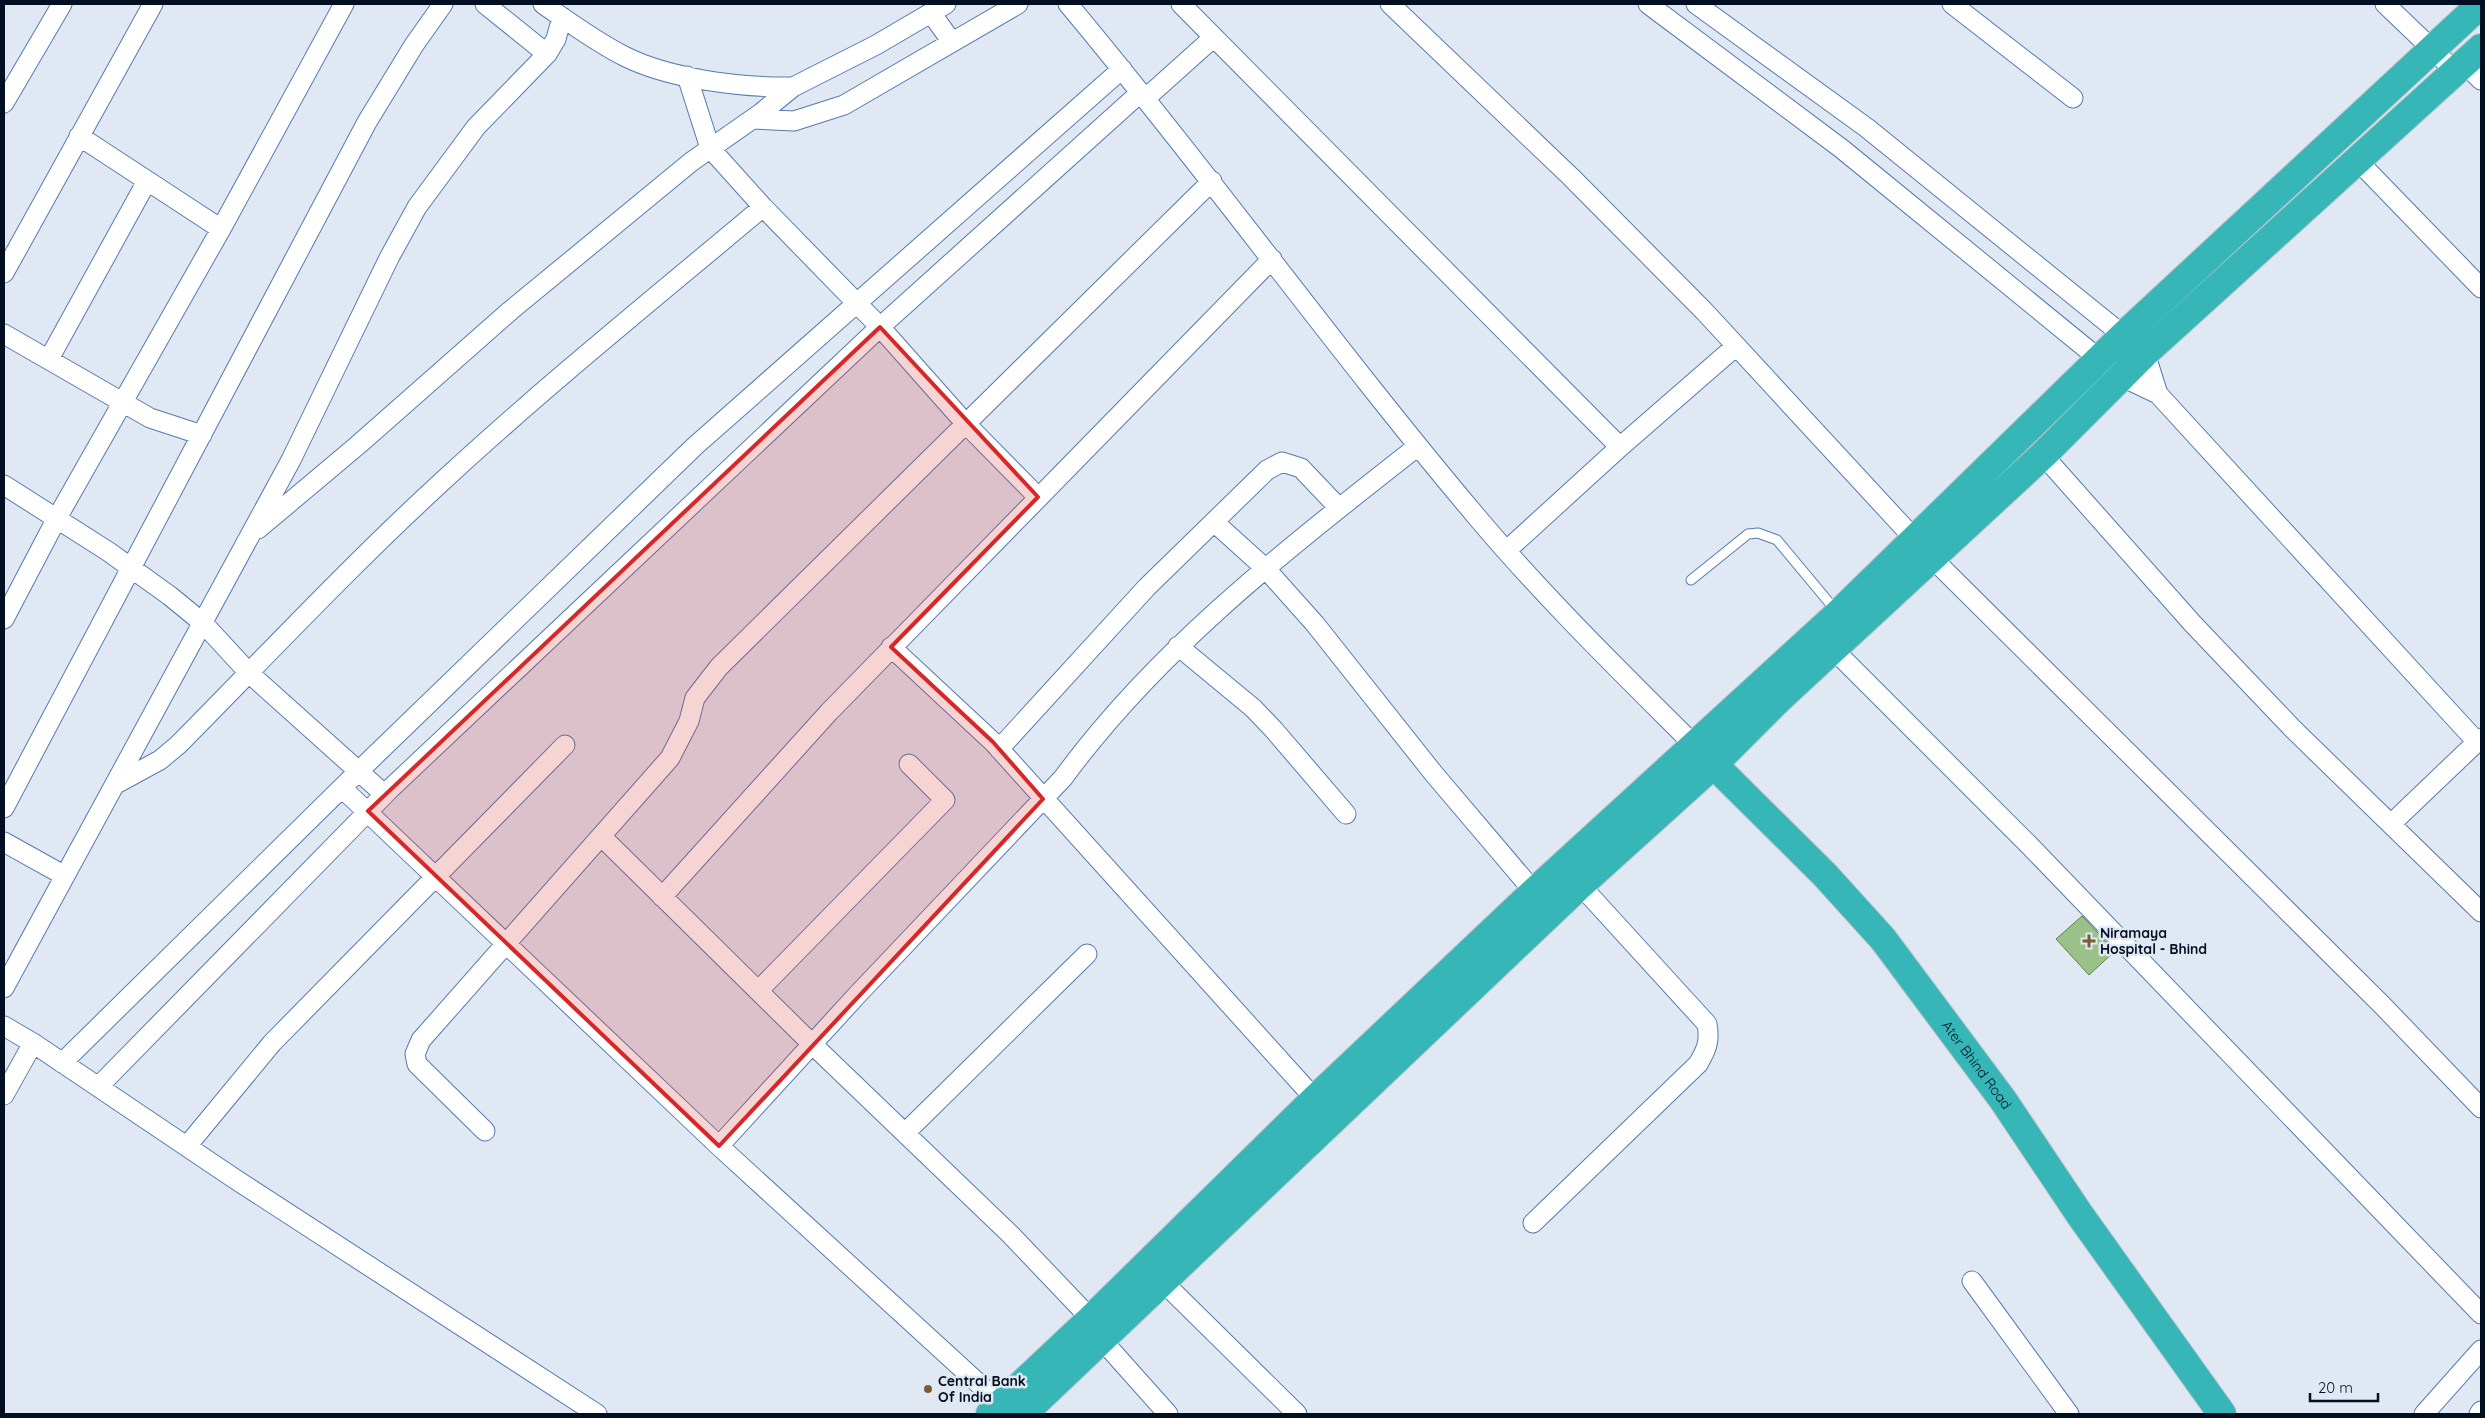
<svg xmlns="http://www.w3.org/2000/svg" width="2485" height="1418" font-family="Quicksand,sans-serif">
<style>
.building{fill:#9ac288;stroke:#5d824b}
.lines{fill:none;stroke-linecap:round;stroke-linejoin:round}
.lane-casing{stroke:#557baf;stroke-width:11}
.street-casing{stroke:#557baf;stroke-width:21}
.highway-casing{stroke:#c2c5ca;stroke-width:30}
.lane{stroke:#fff;stroke-width:9}
.street{stroke:#fff;stroke-width:19}
.highway{stroke:#37b6b7;stroke-width:28}
.marked{fill:#d62828;fill-opacity:0.2;stroke:#d62828;stroke-width:4;stroke-linejoin:round}
.poi-dot{fill:#7a5d31;stroke:#dfe8f3;stroke-width:2}
.labels{text-anchor:middle;stroke-width:5;stroke-linejoin:round;paint-order:stroke}
.poi-label{font-size:14px;font-weight:bold;fill:#020e21;stroke:#dfe8f3;text-anchor:start}
.street-label{font-size:14px;fill:#020e21;stroke:#dfe8f3}
</style>
<rect width="100%" height="100%" fill="#dfe8f3"/>
<path class="building" d="M2082 916 2115 951 2089 975 2056 939Z"/>
<g class="lines">
<defs>
<path id="lane" d="M1691 580 1748 534 1758 533 1777 540 1837 612"/>
<path id="street" d="M485 4 547 54
M543 4C569 22 596 42 624 56 669 79 743 88 793 87
M1068 4C1208 171 1335 349 1476 516 1544 597 1620 671 1695 746
M1181 4 1620 447
M1390 4 1571 177 1704 311 1932 558 2383 1006 2481 1108
M1648 4 1842 149 2120 376 2158 394 2477 742
M1696 4 1867 128 2145 353 2158 394
M1952 4 2073 98
M2385 4 2456 72
M931 13 952 42
M2465 64 2481 80
M687 76 710 148 763 207 880 327 966 424 1038 497
M1146 98 1214 37
M4 103 62 4
M753 119 794 121 844 105 1018 4
M79 136 221 229
M2358 161 2481 288
M4 273 153 4
M4 334 150 418 202 435
M49 359 147 181
M2043 455 2193 624 2293 729 2481 912
M4 485 109 552 170 596 203 623 249 673 384 794
M1214 522 1265 568 1315 624 1434 774 1541 900
M258 529 358 445 510 311 691 162 761 113 793 87 876 45 946 4
M1506 551 1620 447 1736 346
M4 619 57 518 221 229 344 4
M1178 646 1253 708 1274 730 1346 814
M891 647 993 742 1315 1099
M1833 649 2029 845 2481 1314
M999 749 1147 587 1267 470 1282 462 1301 468 1339 508
M116 784 160 760 178 745C267 655 354 562 447 477 549 383 657 296 763 207
M342 788 719 1146 1001 1404
M4 808 367 122 414 45 443 4
M2391 824 2481 738
M601 836 812 1044 1011 1235 1091 1319
M4 842 65 876
M662 897 829 712 1272 259
M4 988 291 460 389 258 417 207 476 127 547 54 556 39 562 17
M758 991 945 800 909 764
M4 1026 33 1043
M62 1063 366 764 695 446 1122 69
M98 1087 391 788 880 327 1141 92
M4 1095 33 1043 235 1179 597 1414
M485 1131 417 1064 415 1054 421 1040 670 758 689 721 695 698 719 667 1212 181
M905 1133 1087 954
M187 1146 272 1043 565 745
M719 1146 858 994 1063 778C1160 646 1290 547 1418 446
M1533 1223 1698 1064C1707 1049 1710 1041 1707 1024L1572 876
M1154 1273 1297 1414
M1972 1281 2069 1414
M1102 1340 1168 1414
M2424 1414 2481 1350
M2479 1414 2481 1411"/>
<g id="highway">
<path id="s1" d="M1701 752 1825 875 1883 939 2003 1100 2080 1215 2222 1414"/>
<path d="M990 1414 1091 1319 1315 1099 1534 892 1839 613 2123 336 2481 4"/>
<path d="M1023 1414 1580 885 1714 764 1779 699 2043 455 2145 353 2481 48"/>
</g>
</defs>
<use href="#lane" class="lane-casing"/>
<use href="#street" class="street-casing"/>
<use href="#highway" class="highway-casing"/>
<use href="#lane" class="lane"/>
<use href="#street" class="street"/>
<use href="#highway" class="highway"/>
</g>
<path class="marked" d="M880 327 1038 497 891 647 993 742 1043 799 719 1146 368 811Z"/>
<g class="poi-dot">
<path d="M2086.5 933.5h5v5h5v5h-5v5h-5v-5h-5v-5h5z"/>
<circle cx="928" cy="1389" r="5"/>
</g>
<g class="labels">
<g class="poi-label">
<text x="2100" y="938">Niramaya<tspan x="2100" dy="16">Hospital - Bhind</tspan></text>
<text x="938" y="1386">Central Bank<tspan x="938" dy="16">Of India</tspan></text>
</g>
<g class="street-label">
<text dy="5" stroke="none"><textPath href="#s1" startOffset="418">Ater Bhind Road</textPath></text>
</g>
</g>
<rect width="2485" height="1418" fill="none" stroke="#020e21" stroke-width="10"/>
<path d="M2310 1393v8h68v-8" fill="none" stroke="#020e21" stroke-width="2.5"/>
<text x="2318" y="1393" font-size="15" fill="#020e21" stroke="#dfe8f3" stroke-width="4" paint-order="stroke">20 m</text>
</svg>
